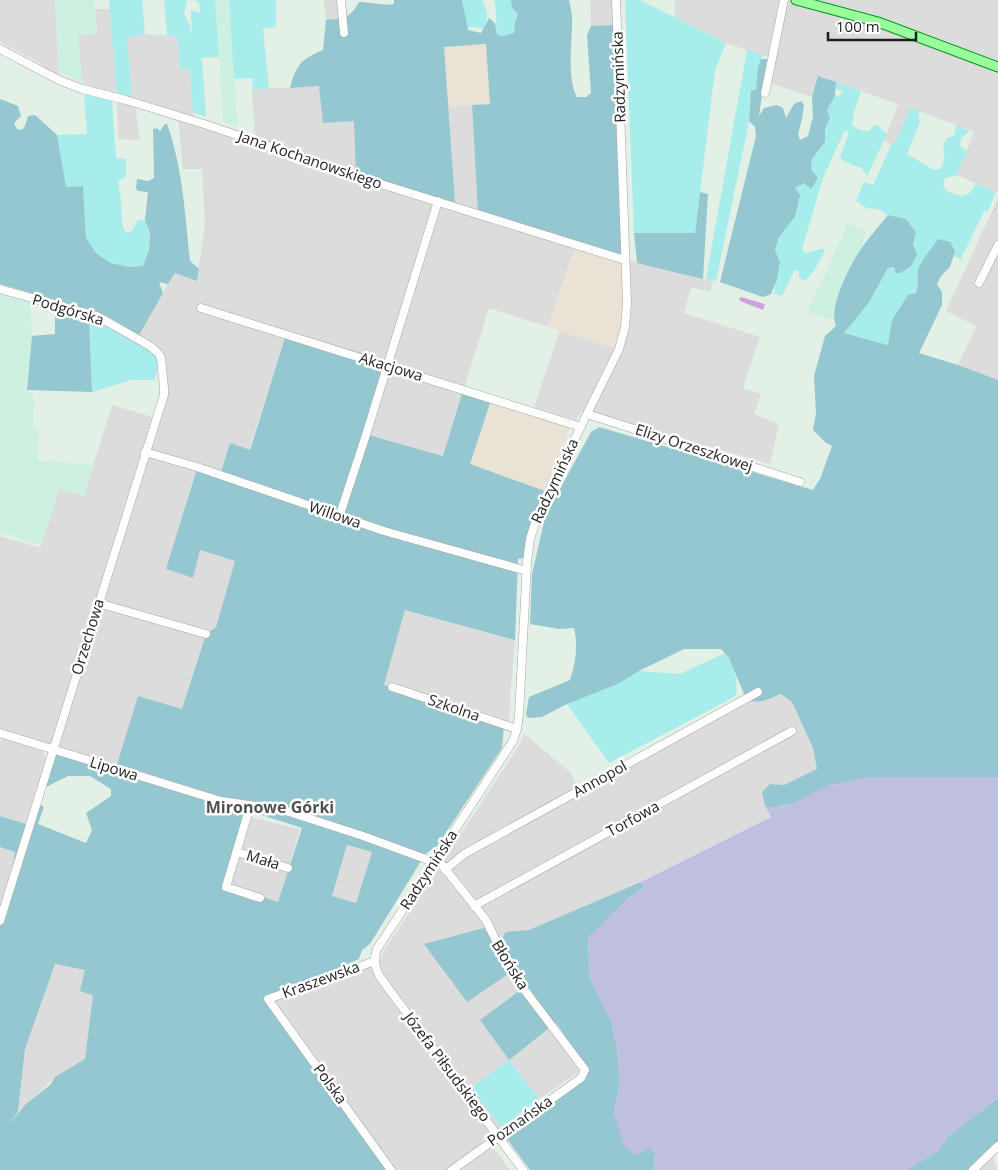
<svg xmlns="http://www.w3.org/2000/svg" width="998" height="1170" font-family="'Open Sans',sans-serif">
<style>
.residential{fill:#dbdcdb}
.industrial{fill:#e9e2d5}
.farmland{fill:#cdf0e0}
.grass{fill:#a6edeb}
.forest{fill:#95c7d1;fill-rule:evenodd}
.wetland{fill:#bfbfdf}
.water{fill:#cca1e0}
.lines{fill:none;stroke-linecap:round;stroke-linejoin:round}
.minor-casing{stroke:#a5a5a5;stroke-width:9}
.major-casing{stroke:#009814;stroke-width:11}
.minor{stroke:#fff;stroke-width:8}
.major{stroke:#99ff9c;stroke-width:9}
.labels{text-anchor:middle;stroke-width:5;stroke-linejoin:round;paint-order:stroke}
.street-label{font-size:15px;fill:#1e1e1e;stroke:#fff}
.neighbourhood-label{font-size:16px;font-weight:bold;fill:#515151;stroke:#fff}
</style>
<rect width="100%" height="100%" fill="#e3f0e5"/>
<path class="residential" d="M0 0H55L59 80 40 63 0 42Z
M324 0H343V19L326 20Z
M590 0H613L614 26H591Z
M675 0H998V193L957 175 974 132 911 108 895 145 884 141 898 104 819 76 812 97 767 82 772 58 726 43 675 17Z
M95 9H110L117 94 132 99 127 37 145 34 177 36 180 69H190L194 123 255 142 252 89 319 86 434 199 455 201 447 107 472 105 478 213 576 244 548 327 489 308 443 456 365 434 287 331 249 450 220 476 166 569 192 578 200 550 235 561 216 627 206 634 182 709 138 696 117 764 0 729V536L40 548 59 489 84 495 112 405 156 418 164 388 160 348 139 335 174 273 197 280 205 224 202 169H183L178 117 135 104 140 140 118 139 117 98 82 83 78 35 97 34Z
M998 198V380L958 365 976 326 946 311Z
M624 259 713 281 710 292 691 287 684 313 760 337 743 388 761 394 754 414 779 424 770 464 582 411 576 420 534 407 560 331 617 349Z
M405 610 515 640 510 699 509 723 384 685Z
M782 695 792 702 813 748 818 769 784 785 770 784 765 806 771 817 641 882 511 972 523 988 480 1020 509 1059 550 1029 581 1070 539 1099 509 1060 472 1088 502 1128 484 1135 483 1141 488 1148 494 1149 510 1170H392L268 999 365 967 380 961 383 952 520 744 524 734 570 772 581 793 746 699 766 700Z
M2 738 42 751 46 757 26 824 0 816V743Z
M250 817 300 829 279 902 228 886Z
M347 845 372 852 356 903 332 896Z
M0 847 15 851 6 903 0 910Z
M55 964 85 970 93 994 90 1058 55 1077 18 1112 25 1049Z
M993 1156 997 1170H979Z"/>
<path class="industrial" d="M486 44 490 104 447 107 444 47Z
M576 244 624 259 628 320 617 349 548 327Z
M492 397 571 425 545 491 469 464Z"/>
<path class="farmland" d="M55 0H94L97 34 78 35 82 83 59 72Z
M215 0H229L238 127 223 122Z
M848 223 866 232 861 249 838 293 833 319H828L807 313Z
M0 292 30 301 32 336 27 390 34 399 33 427H39L37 460 93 465 84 496 59 489 41 545 0 532Z"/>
<path class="grass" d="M109 0H142L145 34 127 38 132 99 117 94Z
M164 0H187L184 14 189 24 191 33 192 34 191 10 200 13 199 3 194 0H215L219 57 202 58 206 117 193 112 190 69H180L177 36 167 35Z
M229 0H276V27L263 29 269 89H252L253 78 234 79Z
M462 0H482C488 11 489 17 484 28L467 27Z
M495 0H511L512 8 518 14 515 22 514 33 502 36 497 34Z
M625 0H640L726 43 715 70 695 233H634Z
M747 50 763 55 758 67 756 89 751 92 749 121 716 281 706 279Z
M836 82 861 91 855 109 852 125 860 130 869 131 874 125 878 126 887 134 867 176 862 168C854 166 849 163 842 160L840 156 849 133 846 130 844 132 823 178 802 249 805 253C812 253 818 248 825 249 823 257 811 277 804 281L799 278V270L794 271 782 296 774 294 780 262 775 250 779 237 795 217V188L804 183 811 169 812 159 825 142V129L830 118 827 110 835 96 841 95 842 91 836 89Z
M84 94 112 101 116 158 126 159V174L124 178 119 180C118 187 120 193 121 200 122 211 120 223 126 233L132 231 138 220H145C153 239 150 248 143 266L129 267 111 263 96 253 86 238 83 186 66 188 57 135 87 134Z
M910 108 920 111 918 116 920 122 907 154 934 170 940 169C944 161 946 155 943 146L947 138 955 135 956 125 969 131 961 139 960 146 967 151 957 175 945 178 943 186 948 192 962 196 970 193 976 184 996 192 988 211H984L961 259 954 256 955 251 938 240 928 255 922 261 917 271V289L892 320 889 345 844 333 868 304 888 268 895 267 913 245 916 232 906 219 888 215 878 209 867 208 856 201 864 182 873 185 892 143 895 144Z
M89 317 101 318 157 354V372L154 380H131L92 392Z
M725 653C735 666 738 679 736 696L609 763 567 704 587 691 595 693 618 684 639 671 680 674Z
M509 1060 539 1099 502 1128 471 1088Z"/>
<path class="forest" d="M394 0H462L468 30 481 33 489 18 495 23 497 34 502 36 514 33 515 22 518 14 512 8 511 0H569C570 5 571 10 572 16 573 37 566 79 577 97H586L591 93 587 35 591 26 617 25 624 259 478 213 472 105 490 104 486 44 444 47 455 202 434 199 356 174 354 121 323 123 319 86 290 88C296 65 301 59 323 50L326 20C344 19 350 18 359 2 368 2 388 6 394 4Z
M761 59H767L759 116 764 108 777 105 783 108 786 118 794 104 801 101 804 105 802 119 798 134 800 140 808 136 813 117 812 97 818 76 836 82 835 96 827 110 830 118 825 129V142L812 159 811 169 818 178 811 189 804 183 795 188 800 195 795 217 779 237 775 250 780 262 777 280 771 294 763 297 720 282 756 136 755 127 749 121 751 91 756 89 758 67Z
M0 99 18 106 21 116 14 123 17 129 22 130 25 126 28 116 35 115 57 135 66 187 83 186 86 238 96 253 111 263 129 267 143 266 149 250 150 233 145 220 148 192 138 191 136 188 137 179 148 181 154 178 153 129 157 128 160 131 165 124H167C183 168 185 216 190 261L199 269 197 281 175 273 168 284 159 282 163 293 139 335 103 314 0 284Z
M700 192 708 194 703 279 637 263 634 233H695Z
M888 215 906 219 916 232 913 245 917 254 911 266 900 273H896L894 267 888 268 868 304 844 333 888 345 892 320 908 295 915 293C920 286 916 277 918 269 921 261 932 248 938 239L950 242 955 251 950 267 941 276 937 284 942 292V305L919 353 958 365 998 380V777H874L830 785 798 802 773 808 765 806 762 792 770 784 784 785 817 769 813 748 792 702 781 694C770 699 758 705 746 699L729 658 721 649H684L639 671 618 684 567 704 542 717 528 718 526 714 529 697 570 680C576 663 578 645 574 628L559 629 530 624 532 574 544 522 548 511 591 432 599 427 813 490 820 479 832 446 825 442 813 430 816 413 814 376 825 336 836 326C828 307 850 265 861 249 869 237 879 226 888 215Z
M55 309 89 317 92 392 27 390 32 336 55 334Z
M287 331 388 361 365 434 443 456 464 387 492 397 470 464 545 491C535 512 525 534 524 558L518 559 515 640 405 610 384 685 504 726 502 748 437 846 424 855 349 828 225 798 117 764 138 696 182 709 206 634 216 627 235 561 200 550 193 578 166 569 197 469 220 476 230 443 250 450Z
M55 753 230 808 233 811 245 815 224 884 278 902 302 828 240 808V805L285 813 417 858 421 861 370 944 362 950 359 959 269 999 392 1170H0V910L6 903 15 852 0 847V816L26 824 34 801 44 807 38 824 86 843 92 830 86 813 111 796V789L90 776H68L44 788ZM347 845 372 852 356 903 332 896ZM55 964 85 970 80 991 93 995 85 1059 55 1077 50 1085 26 1104 10 1123 18 1112 25 1049Z
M641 882 644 887 630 897 588 938 590 977 612 1024 617 1048 620 1080 614 1114 655 1152 654 1170H530L507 1139V1133L584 1077 586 1066 556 1023 509 1060 480 1020 523 988 511 972 467 1002 424 944 484 928 506 959 500 942 506 932 529 930Z
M998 1098V1142L970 1170H907L937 1151 951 1134Z"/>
<path class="wetland" d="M874 777H998V1098L951 1134 937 1151 907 1170H654L655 1152 650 1148 636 1155 624 1146 614 1114 620 1080 617 1048 612 1024 590 977 588 938 630 897 644 887 641 882 771 817 765 806C790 812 808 792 831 785 844 781 860 780 874 777Z"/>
<path class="water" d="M741 297 765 304 763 310 740 301 739 299Z"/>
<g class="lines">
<defs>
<path id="minor" d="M341 0 344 33
M0 49 59 80 82 89 126 100 204 124 384 185 625 260
M765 93 784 0
M979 283 998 245
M0 289 97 316 150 346 158 353 161 358 164 388V395L0 921
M201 308 581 427
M587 414 800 482
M145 452 197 467 384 531 527 571
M339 517 366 435 438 201
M98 603 206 634
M392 687 517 729
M0 733 221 801 283 810 363 836 442 865 486 920 511 972 585 1070 581 1078 452 1170
M229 803 248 813 226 887 260 898
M237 852 288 868
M445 870 464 854 758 692
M474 906 792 731
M375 961 268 999 391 1170
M523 1170 380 977C375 967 373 959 377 949L513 741 517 729 519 715 527 562 530 539 536 520 548 493 619 349 625 327 627 303 616 0
M973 1170 998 1146"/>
<path id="major" d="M796 0 878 22 998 67"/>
</defs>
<use href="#minor" class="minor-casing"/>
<use href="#major" class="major-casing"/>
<use href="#minor" class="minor"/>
<use href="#major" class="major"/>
</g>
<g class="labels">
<g class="street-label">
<text transform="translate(619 77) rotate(-92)" y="5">Radzymińska</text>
<text transform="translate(310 160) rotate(19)" y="5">Jana Kochanowskiego</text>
<text transform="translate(68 310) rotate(17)" y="5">Podgórska</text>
<text transform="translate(391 367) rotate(17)" y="5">Akacjowa</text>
<text transform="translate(694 448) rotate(18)" y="5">Elizy Orzeszkowej</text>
<text transform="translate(555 481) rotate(-65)" y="5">Radzymińska</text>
<text transform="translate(335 515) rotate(19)" y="5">Willowa</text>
<text transform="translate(88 637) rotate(-73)" y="5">Orzechowa</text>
<text transform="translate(454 708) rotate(19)" y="5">Szkolna</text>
<text transform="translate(114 769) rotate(17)" y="5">Lipowa</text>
<text transform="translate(600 779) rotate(-29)" y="5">Annopol</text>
<text transform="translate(633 819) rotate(-29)" y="5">Torfowa</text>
<text transform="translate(263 860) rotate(17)" y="5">Mała</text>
<text transform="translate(429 870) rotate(-57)" y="5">Radzymińska</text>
<text transform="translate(510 965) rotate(58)" y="5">Błońska</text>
<text transform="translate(321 980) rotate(-20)" y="5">Kraszewska</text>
<text transform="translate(447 1067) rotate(53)" y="5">Józefa Piłsudskiego</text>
<text transform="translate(330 1084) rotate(54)" y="5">Polska</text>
<text transform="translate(520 1121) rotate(-35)" y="5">Poznańska</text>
</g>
<g class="neighbourhood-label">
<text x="270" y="813">Mironowe Górki</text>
</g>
</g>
<path d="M828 32v8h88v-8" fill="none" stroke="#1e1e1e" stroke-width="2.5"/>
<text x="836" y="32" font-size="15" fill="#1e1e1e" stroke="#ffffff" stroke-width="4" paint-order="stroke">100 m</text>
</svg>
